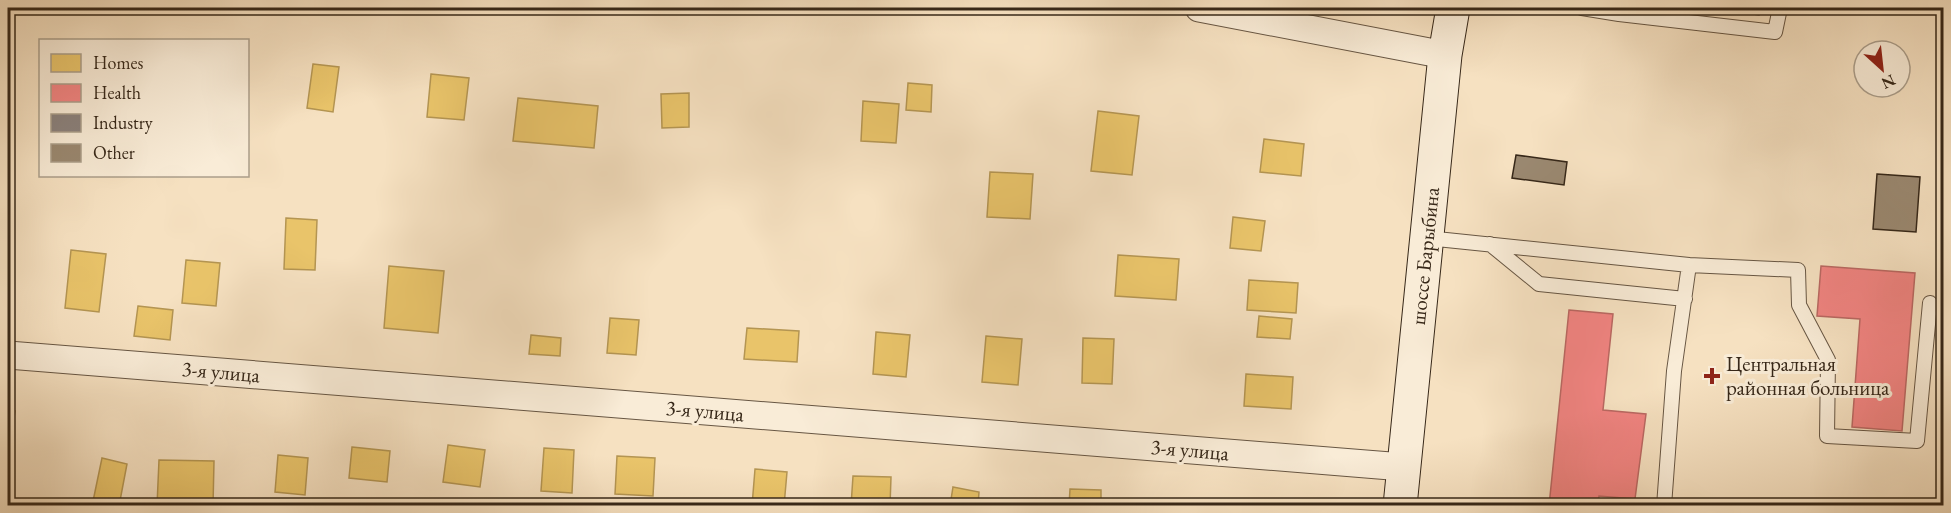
<svg xmlns="http://www.w3.org/2000/svg" width="1951" height="513" font-family="'EB Garamond',serif">
<style>
.homes{fill:#e9c46a;stroke:#b49552;stroke-width:1.5}
.health{fill:#f28482;stroke:#ba6862;stroke-width:1.5}
.industry{fill:#8a817c;stroke:#71665e;stroke-width:1.5}
.building{fill:#9a8870;stroke:#372819;stroke-width:1.5}
.lines{fill:none;stroke-linecap:round;stroke-linejoin:round}
.service-casing{stroke:#675643;stroke-width:16}
.minor-casing{stroke:#675643;stroke-width:29}
.secondary-casing{stroke:#372819;stroke-width:35}
.service{stroke:#f9ecd7;stroke-width:14}
.minor{stroke:#f9ecd7;stroke-width:27}
.secondary{stroke:#f9ecd7;stroke-width:33}
.poi-dot{fill:#8f2418;stroke:#f9ecd7;stroke-width:2}
.labels{text-anchor:middle;stroke-width:6;stroke-linejoin:round;paint-order:stroke}
.street-label{font-size:21px;fill:#372819;stroke:#f9ecd7}
.poi-label{font-size:21px;fill:#372819;stroke:#f9ecd7;text-anchor:start}
</style>
<rect width="100%" height="100%" fill="#f6e1c1"/>
<filter id="stains"><feTurbulence type="fractalNoise" baseFrequency=".00333" numOctaves="4"/><feColorMatrix values="0 0 0 0 .2 0 0 0 0 .09 0 0 0 0 .02 0 0 0 .5 -.17"/></filter>
<radialGradient id="worn" r=".72"><stop offset=".6" stop-color="#630" stop-opacity="0"/><stop offset="1" stop-color="#630" stop-opacity=".3"/></radialGradient>
<path class="homes" d="M313 64 339 67 333 112 307 108Z
M431 74 469 78 464 120 427 117Z
M908 83 932 85 931 112 906 110Z
M689 93V127L662 128 661 94Z
M518 98 598 106 594 148 513 141Z
M863 101 899 104 896 143 861 141Z
M1098 111 1139 116 1132 175 1091 171Z
M1264 139 1304 144 1301 176 1260 172Z
M990 172 1033 174 1030 219 987 217Z
M1233 217 1265 221 1261 251 1230 248Z
M286 218 317 220 315 270 284 269Z
M71 250 106 254 99 312 65 308Z
M1118 255 1179 259 1176 300 1115 296Z
M186 260 220 263 216 306 182 303Z
M389 266 444 271 438 333 384 328Z
M1249 280 1298 283 1296 313 1247 310Z
M138 306 173 310 170 340 134 336Z
M1259 316 1292 319 1290 339 1257 337Z
M610 318 639 320 636 355 607 353Z
M747 328 799 331 797 362 744 359Z
M876 332 910 335 906 377 873 374Z
M531 335 561 338 560 356 529 354Z
M986 336 1022 339 1018 385 982 382Z
M1083 338 1114 339 1112 384 1082 383Z
M1246 374 1293 377 1291 409 1244 406Z
M8 410 15 411 10 445H8Z
M448 445 485 450 480 487 443 482Z
M352 447 390 451 387 482 349 478Z
M544 448 574 450 572 493 541 491Z
M278 455 308 458 305 495 275 492Z
M617 456 655 458 653 496 615 494Z
M102 458 127 464 119 506H92Z
M159 460 214 461 213 506H157Z
M755 469 787 472 784 506H752Z
M853 476 891 477 890 506H851Z
M953 487 979 492 978 506H950Z
M1070 489 1101 490V506H1069Z"/>
<path class="health" d="M1821 266 1915 273 1902 431 1852 427 1860 319 1817 316Z
M1569 310 1613 314 1603 410 1646 414 1635 499 1599 496 1598 506H1549Z
M1943 318H1944V364H1938Z"/>
<path class="industry" d="M1711 8H1761L1759 15Z"/>
<path class="building" d="M1516 155 1567 162 1564 185 1512 178Z
M1877 174 1920 177 1916 232 1873 229Z"/>
<g class="lines">
<defs>
<path id="service" d="M1582 8 1619 14 1775 32 1780 8
M1427 238 1689 265 1674 371 1664 506
M1490 244 1539 284 1685 299
M1689 265 1798 270 1799 305 1828 360 1827 436 1917 441 1930 303"/>
<path id="minor" d="M1199 8 1445 55
M8 355 1403 467"/>
<path id="secondary" d="M1400 506 1445 55 1453 8"/>
</defs>
<use href="#service" class="service-casing"/>
<use href="#minor" class="minor-casing"/>
<use href="#secondary" class="secondary-casing"/>
<use href="#service" class="service"/>
<use href="#minor" class="minor"/>
<use href="#secondary" class="secondary"/>
</g>
<path class="poi-dot" d="M1709 367h6v6h6v6h-6v6h-6v-6h-6v-6h6z"/>
<g class="labels">
<g class="street-label">
<text transform="translate(1425 256) rotate(-84)" y="7">шоссе Барыбина</text>
<text transform="translate(221 372) rotate(5)" y="7">3-я улица</text>
<text transform="translate(705 411) rotate(5)" y="7">3-я улица</text>
<text transform="translate(1190 450) rotate(5)" y="7">3-я улица</text>
</g>
<g class="poi-label">
<text x="1726" y="371">Центральная<tspan x="1726" dy="24">районная больница</tspan></text>
</g>
</g>
<rect width="1951" height="513" fill="none" stroke="#f6e1c1" stroke-width="30"/>
<rect x="9" y="9" width="1933" height="495" fill="none" stroke="#372819" stroke-width="3"/>
<rect x="15" y="15" width="1921" height="483" fill="none" stroke="#372819" stroke-width="1.5"/>
<rect x="39" y="39" width="210" height="138" fill="#f9ecd7" stroke="#ab9e8b" stroke-width="1.5"/>
<rect x="51" y="54" width="30" height="18" fill="#e9c46a" stroke="#ab9e8b" stroke-width="1.5"/>
<text x="93" y="69" font-size="18" fill="#372819">Homes</text>
<rect x="51" y="84" width="30" height="18" fill="#f28482" stroke="#ab9e8b" stroke-width="1.5"/>
<text x="93" y="99" font-size="18" fill="#372819">Health</text>
<rect x="51" y="114" width="30" height="18" fill="#8a817c" stroke="#ab9e8b" stroke-width="1.5"/>
<text x="93" y="129" font-size="18" fill="#372819">Industry</text>
<rect x="51" y="144" width="30" height="18" fill="#9a8870" stroke="#ab9e8b" stroke-width="1.5"/>
<text x="93" y="159" font-size="18" fill="#372819">Other</text>
<g transform="translate(1882 69) rotate(153)"><circle r="28" fill="#f9ecd7" stroke="#ab9e8b" stroke-width="1.5"/>
<path d="M0-4.5L10 22L0 15L-10 22Z" fill="#8f2418"/>
<text y="-9" font-size="16" font-weight="bold" text-anchor="middle" fill="#372819">N</text>
</g>
<rect width="100%" height="100%" filter="url(#stains)"/>
<rect width="100%" height="100%" fill="url(#worn)"/>
</svg>
